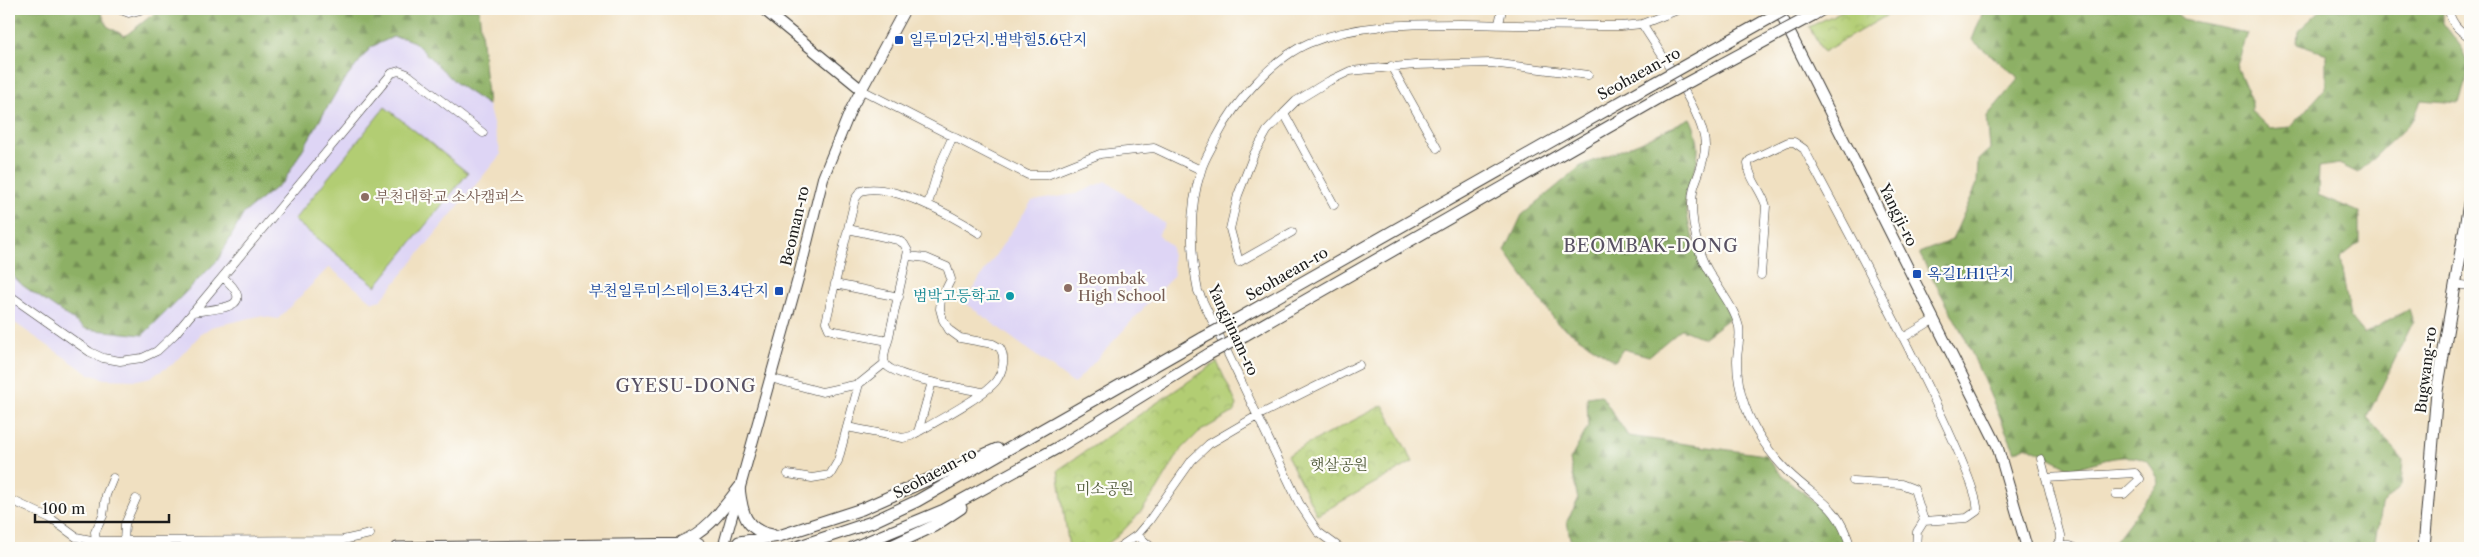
<svg xmlns="http://www.w3.org/2000/svg" width="2479" height="557" font-family="'Libre Caslon Text','Noto Serif KR',serif">
<style>
.built{fill:#ded5f5}
.forest{fill:url(#forest-firs);stroke:#546640}
.park{fill:url(#park-crowns);stroke:#677448}
.pitch{fill:#b2cd73;stroke:#677448}
.lines{fill:none;stroke-linecap:round;stroke-linejoin:round}
.minor-casing{stroke:#3c3935;stroke-width:9}
.tertiary-casing{stroke:#3c3935;stroke-width:12}
.secondary-casing{stroke:#3c3935;stroke-width:13}
.minor{stroke:#fff;stroke-width:8}
.tertiary{stroke:#fff;stroke-width:10}
.secondary{stroke:#fff;stroke-width:11}
.secondary-bridge-casing{stroke:#3c3935;stroke-width:13;stroke-linecap:butt}
.secondary-bridge{stroke:#fff;stroke-width:11}
.transit-dot{fill:#1a4fb4;stroke:#fdfcf7;stroke-width:2}
.education-dot{fill:#8d6e63;stroke:#fdfcf7;stroke-width:2}
.culture-dot{fill:#0f9aa8;stroke:#fdfcf7;stroke-width:2}
.labels{text-anchor:middle;stroke-width:4.5;stroke-linejoin:round;paint-order:stroke}
.transit-label{font-size:15px;fill:#164399;stroke:#fdfcf7;text-anchor:start}
.street-label{font-size:15px;fill:#1c1c1c;stroke:#fdfcf7}
.education-label{font-size:15px;fill:#785e54;stroke:#fdfcf7;text-anchor:start}
.culture-label{font-size:15px;fill:#0d838f;stroke:#fdfcf7;text-anchor:end}
.park-label{font-size:15px;fill:#505a3a;stroke:#fdfcf7}
.quarter-label{font-size:18px;letter-spacing:1px;fill:#585163;stroke:#fdfcf7}
</style>
<defs>
<pattern id="forest-firs" width="22" height="20" patternUnits="userSpaceOnUse" patternTransform="scale(1.25)"><rect width="22" height="20" fill="#8db065"/><path d="M5 1l3.5 6h-7zM16 11l3.5 6h-7z" fill="#728e52"/></pattern>
<pattern id="park-crowns" width="20" height="18" patternUnits="userSpaceOnUse" patternTransform="scale(1.25)"><rect width="20" height="18" fill="#b2cd73"/><path d="M2 6a3 3 0 1 1 6 0M12 15a3 3 0 1 1 6 0" fill="none" stroke="#98af63"/></pattern>
</defs>
<rect width="100%" height="100%" fill="#fdfcf7"/>
<filter id="ink" filterUnits="userSpaceOnUse"><feTurbulence type="fractalNoise" baseFrequency=".02" numOctaves="2"/><feDisplacementMap in="SourceGraphic" scale="10" xChannelSelector="R" yChannelSelector="G"/><feConvolveMatrix kernelMatrix="1 2 1 2 8 2 1 2 1" color-interpolation-filters="sRGB"/></filter>
<filter id="wash" filterUnits="userSpaceOnUse"><feTurbulence type="fractalNoise" baseFrequency=".0096" numOctaves="4" result="noise"/><feDisplacementMap in="SourceGraphic" scale="20" xChannelSelector="R" yChannelSelector="G"/><feGaussianBlur stdDeviation="1.12" result="paint"/><feColorMatrix in="noise" values="0 0 0 0 0 0 0 0 0 0 0 0 0 0 0 0 0 1.4 0 .05"/><feComposite in="paint" operator="in"/></filter>
<g filter="url(#wash)">
<rect width="100%" height="100%" fill="#f0e0c1"/>
<path class="built" d="M393 37 404 38 414 42 457 84 488 105 501 154 381 300 373 302 329 267 278 319 259 316 211 327 201 334 173 364 151 377 137 380 105 379 89 374 9 319V272L22 285 86 329 237 223 244 213 284 181 340 86 359 60 371 47Z
M1106 181 1165 224 1158 235 1171 246 1174 275 1074 384 964 302 1032 201 1076 194Z"/>
<path class="forest" d="M9 9H100L107 26 125 36 160 9H479L488 105 457 84 414 42 404 38 393 37 371 47 340 86 284 181 244 213 218 260 143 335 86 329 22 285 9 272Z
M1984 9H2170L2183 20 2247 33 2236 64 2251 99V111L2270 129 2290 127 2326 88V54L2297 44 2298 31 2322 9H2443V23L2462 48 2470 67 2459 103 2421 100 2414 119 2358 173 2339 164 2319 167 2318 195 2359 212V243L2340 258 2350 317 2364 334 2409 309 2413 322 2367 417 2403 460 2401 485 2381 506 2374 548H2110L2159 483C2156 474 2152 463 2141 459 2122 452 2091 464 2072 469L2027 446 2015 452 1966 340 1919 253 1952 240 1977 184 1978 160 1990 149 1987 116 2019 78 1972 40Z
M1690 118C1701 140 1700 157 1691 181 1689 186 1684 193 1685 199 1689 244 1710 278 1731 317L1703 338 1681 329 1649 356 1623 349 1615 361 1557 323 1505 251 1522 215 1581 166 1641 142Z
M1601 395 1628 436 1765 455C1771 462 1776 470 1783 476 1806 496 1839 516 1845 548H1578L1570 539 1567 521 1578 500 1570 460 1588 427 1587 397Z"/>
<path class="park" d="M1846 9H1898L1823 52 1809 27Z
M1217 362 1237 405 1234 412 1199 432 1180 451 1157 490 1139 514 1118 536 1102 548H1069L1058 470Z
M1383 405 1413 462 1317 515 1287 455Z"/>
<path class="pitch" d="M385 107 468 173 376 286 294 220Z"/>
</g>
<g filter="url(#ink)">
<g class="lines">
<defs>
<path id="minor" d="M118 9 129 13 144 9
M2449 9C2450 22 2459 31 2470 37
M1499 24 1502 9
M1642 24C1659 52 1706 115 1705 147 1705 161 1698 174 1694 187 1689 206 1694 231 1699 250 1707 278 1732 299 1739 327 1741 339 1737 350 1737 361 1737 375 1740 392 1745 406 1753 429 1770 454 1788 472 1819 502 1837 502 1851 548
M1391 66 1437 148
M862 90 1028 175H1047L1100 154 1154 148 1201 170
M1284 113 1334 205
M928 204 939 167 953 136
M848 229 898 240 904 244 908 251 888 341
M1292 232 1239 262 1230 229 1238 195 1254 154 1267 131 1284 113 1296 101 1329 81 1350 71 1415 65 1491 63 1588 75
M979 233C955 217 889 181 861 191L855 199 826 322 829 329 835 331 888 341C886 347 882 358 885 364 895 378 963 388 982 392
M1761 275 1766 206C1762 191 1749 179 1748 164L1750 160 1788 142H1794L1804 149C1829 196 1984 481 1977 511L1967 518 1924 521
M835 284 899 297
M2454 284 2470 286
M9 295 90 352 103 358 120 361 142 358 157 351 175 334 392 73 399 71 407 74 483 133
M193 312C219 308 259 309 223 277
M1903 338 1933 320
M770 378 822 392 859 384 885 363
M847 427 859 384
M918 432 932 382
M2041 459 2061 535V541L2055 548
M788 474 812 478 830 475 838 461 847 427 903 438 911 436C931 424 982 398 996 381 1003 371 1006 358 1000 348L993 344 960 338 949 330 943 320 940 309 941 299 951 279 947 267 926 258 909 256
M2046 478 2135 473 2140 479 2124 494H2116
M1853 481 1901 484 1914 489 1924 521 1917 532 1916 548
M9 499 50 518 76 537 96 541 343 540 370 534
M1137 535 1152 548
M124 542 125 524 136 499
M2059 546H2070L2075 548
M100 548 96 541 95 532 103 516 106 495 113 478
M1118 548 1137 535 1149 521 1192 460 1209 444 1257 416 1359 365
M1340 548 1318 532 1299 503 1198 291C1190 251 1188 210 1201 171 1204 159 1212 148 1217 137 1234 103 1273 58 1309 43 1356 24 1408 24 1458 24 1513 25 1567 26 1621 26L1642 24 1680 9"/>
<path id="tertiary" d="M763 9 862 90
M1778 9 1997 445 2027 548
M723 548 799 275 823 178 851 109 905 9"/>
<path id="secondary" d="M1813 15 1823 9
M1236 320 1654 83
M1245 335 1659 98
M739 488C742 513 745 530 772 535
M681 542C707 532 722 510 739 488
M397 548 698 544 702 548
M734 548 739 542 779 536 862 509 997 449
M794 548 872 522 917 501 1203 338
M852 548 944 510 1057 448 1209 354
M887 548 934 526 961 508
M2424 548 2437 391 2470 198"/>
</defs>
<use href="#minor" class="minor-casing"/>
<use href="#tertiary" class="tertiary-casing"/>
<use href="#secondary" class="secondary-casing"/>
<use href="#minor" class="minor"/>
<use href="#tertiary" class="tertiary"/>
<use href="#secondary" class="secondary"/>
<defs>
<path id="secondary-bridge" d="M1654 83 1786 9
M1659 98 1813 15
M1203 338 1236 320
M1209 354 1245 335"/>
</defs>
<use href="#secondary-bridge" class="secondary-bridge-casing"/>
<use href="#secondary-bridge" class="secondary-bridge"/>
</g>
</g>
<g class="transit-dot">
<rect x="894" y="35" width="10" height="10" rx="2.5"/>
<rect x="1912" y="269" width="10" height="10" rx="2.5"/>
<rect x="774" y="286" width="10" height="10" rx="2.5"/>
</g>
<g class="education-dot">
<circle cx="365" cy="197" r="5"/>
<circle cx="1068" cy="288" r="5"/>
</g>
<circle class="culture-dot" cx="1010" cy="296" r="5"/>
<g class="labels">
<g class="transit-label">
<text x="909" y="45">일루미2단지.범박힐5.6단지</text>
<text x="1927" y="279">옥길LH1단지</text>
<text x="769" y="296" text-anchor="end">부천일루미스테이트3.4단지</text>
</g>
<g class="street-label">
<text transform="translate(1639 74) rotate(-29)" y="5">Seohaean-ro</text>
<text transform="translate(1898 215) rotate(64)" y="5">Yangji-ro</text>
<text transform="translate(795 226) rotate(-77)" y="5">Beoman-ro</text>
<text transform="translate(1287 274) rotate(-30)" y="5">Seohaean-ro</text>
<text transform="translate(1233 330) rotate(65)" y="5">Yangjinam-ro</text>
<text transform="translate(2426 370) rotate(-83)" y="5">Bugwang-ro</text>
<text transform="translate(935 473) rotate(-28)" y="5">Seohaean-ro</text>
</g>
<g class="education-label">
<text x="375" y="202">부천대학교 소사캠퍼스</text>
<text x="1078" y="284">Beombak<tspan x="1078" dy="17">High School</tspan></text>
</g>
<g class="culture-label">
<text x="1000" y="301">범박고등학교</text>
</g>
<g class="park-label">
<text x="1339" y="470">햇살공원</text>
<text x="1105" y="494">미소공원</text>
</g>
<g class="quarter-label">
<text x="1651" y="252">BEOMBAK-DONG</text>
<text x="686" y="392">GYESU-DONG</text>
</g>
</g>
<rect width="2479" height="557" fill="none" stroke="#fdfcf7" stroke-width="30"/>
<path d="M35 514v8h134v-8" fill="none" stroke="#1c1c1c" stroke-width="2.5"/>
<text x="42" y="514" font-size="15" fill="#1c1c1c" stroke="#fdfcf7" stroke-width="4" paint-order="stroke">100 m</text>
</svg>
